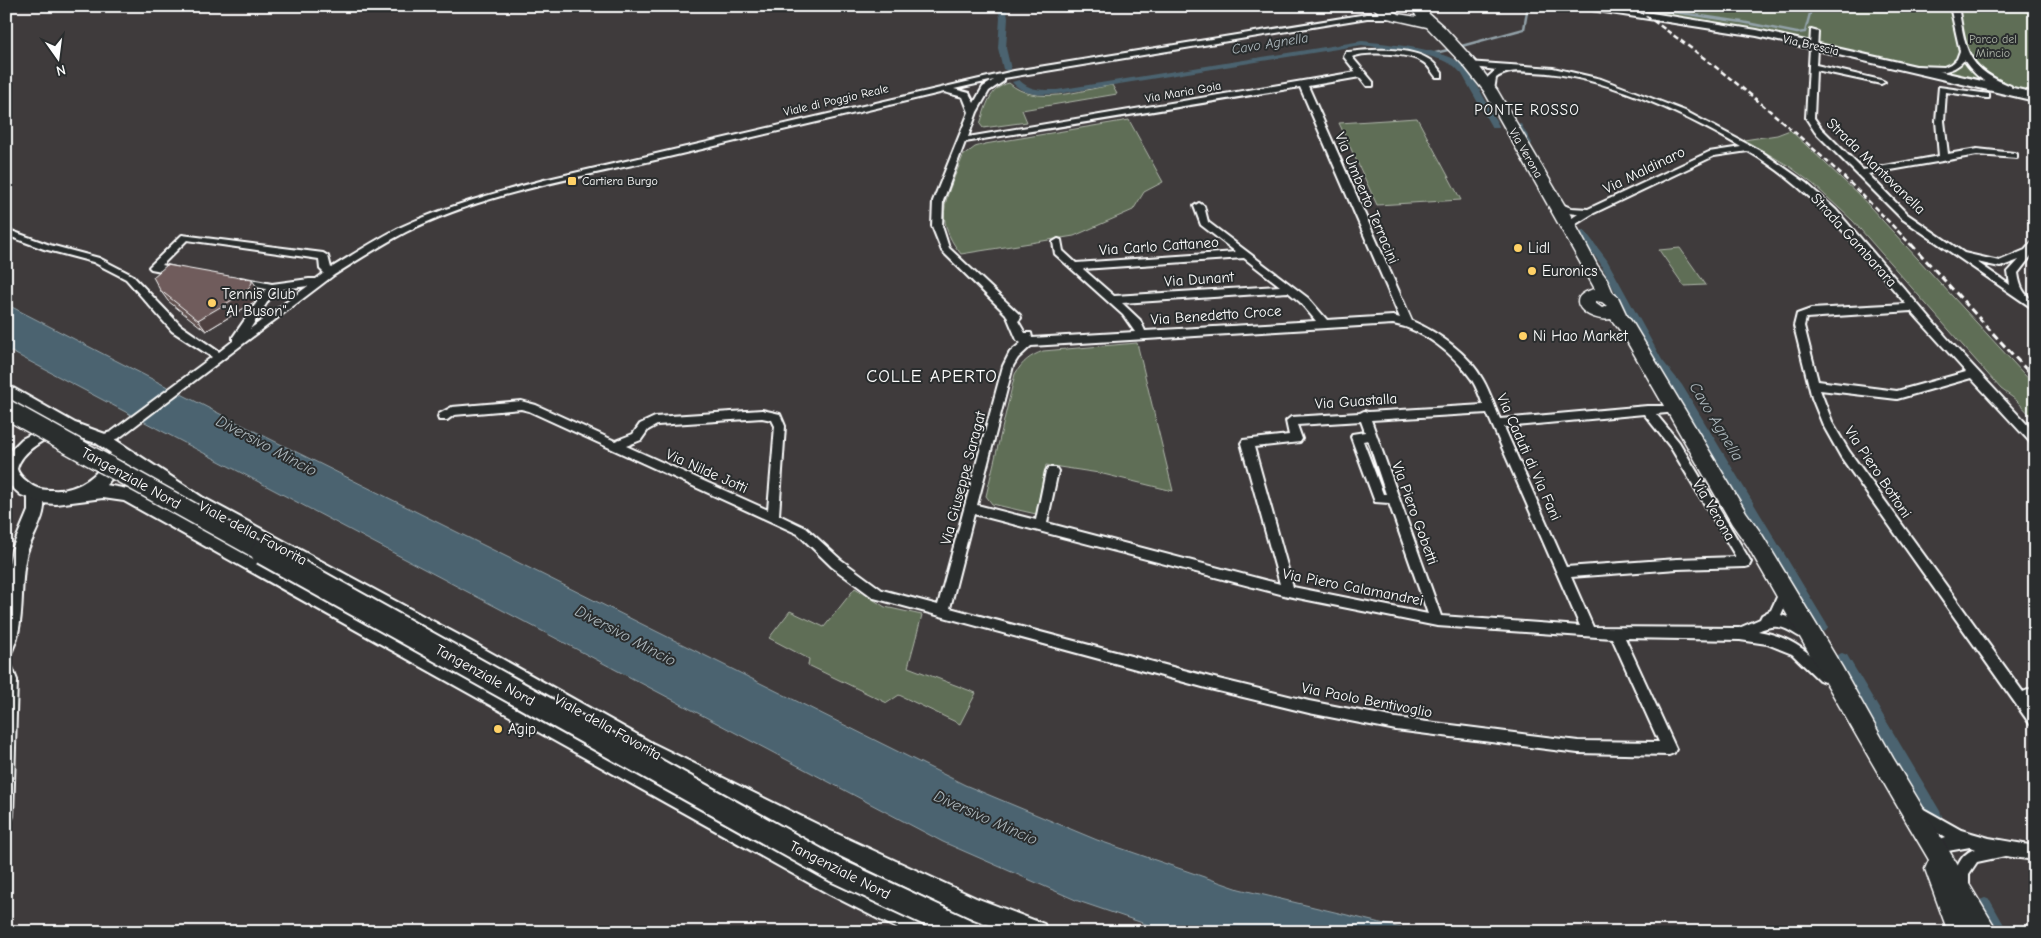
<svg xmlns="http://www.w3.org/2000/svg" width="2041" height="938" font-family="'Comic Neue',sans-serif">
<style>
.green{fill:#5f6e56;stroke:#afb6aa}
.water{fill:#4b646f;stroke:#93a2a9}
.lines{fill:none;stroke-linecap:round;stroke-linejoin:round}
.stream{stroke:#93a2a9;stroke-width:2.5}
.canal{fill:#4b646f;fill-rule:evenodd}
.minor-casing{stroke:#fff;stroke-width:4}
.tertiary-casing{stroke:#fff;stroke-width:4}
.secondary-casing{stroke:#fff;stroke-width:4}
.primary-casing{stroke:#fff;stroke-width:3}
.minor{fill:#2a2d2e;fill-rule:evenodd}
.tertiary{fill:#2a2d2e;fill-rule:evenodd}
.secondary{fill:#2a2d2e;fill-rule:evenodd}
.primary{fill:#2a2d2e;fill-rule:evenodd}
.rail-far1{stroke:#fff;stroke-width:2.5;stroke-dasharray:5.5 3;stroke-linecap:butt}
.rail{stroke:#fff;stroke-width:3;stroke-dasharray:7 4;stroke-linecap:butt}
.trunk-bridge-far1-casing{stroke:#fff;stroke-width:22;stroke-linecap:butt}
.trunk-bridge-casing{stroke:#fff;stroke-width:28;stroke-linecap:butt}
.trunk-bridge-far1{stroke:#2a2d2e;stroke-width:19}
.trunk-bridge{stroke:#2a2d2e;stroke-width:24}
.wall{fill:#5f4f4e;stroke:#fff}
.shaded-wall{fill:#4e4040;stroke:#fff}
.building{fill:#6f5c5b;stroke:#fff}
.poi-dot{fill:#ffd166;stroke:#2a2d2e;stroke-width:2}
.labels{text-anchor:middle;stroke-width:4;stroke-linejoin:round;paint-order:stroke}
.far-park-label{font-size:12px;fill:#afb6aa;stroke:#2a2d2e}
.far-street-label{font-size:12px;fill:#fff;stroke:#2a2d2e}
.far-poi-label{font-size:12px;fill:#fff;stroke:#2a2d2e;text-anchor:start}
.far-water-label{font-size:14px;font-style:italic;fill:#aeb9be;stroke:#2a2d2e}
.far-quarter-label{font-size:15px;letter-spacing:1px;fill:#fff;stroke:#2a2d2e}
.street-label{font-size:15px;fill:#fff;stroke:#2a2d2e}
.poi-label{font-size:15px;fill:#fff;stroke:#2a2d2e;text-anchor:start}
.water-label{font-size:16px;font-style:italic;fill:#aeb9be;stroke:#2a2d2e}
.quarter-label{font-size:18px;letter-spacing:1px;fill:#fff;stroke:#2a2d2e}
</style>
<rect width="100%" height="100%" fill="#3f3b3c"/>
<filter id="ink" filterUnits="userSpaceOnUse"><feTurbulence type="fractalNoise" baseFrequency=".02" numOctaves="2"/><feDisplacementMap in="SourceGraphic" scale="10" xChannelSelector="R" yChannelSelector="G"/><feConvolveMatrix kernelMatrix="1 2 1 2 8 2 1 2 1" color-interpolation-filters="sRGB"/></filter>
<g filter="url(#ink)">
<path class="green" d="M1642 6H2035V97L1778 38 1661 18Z
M1009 83C1036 107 1080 90 1112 85L1117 94 1022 110 1027 122 983 128 980 124C986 107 989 88 1009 83Z
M1417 118 1461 200 1377 205 1339 123Z
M1129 120 1163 182 1144 192 1133 210 1074 236 961 254C931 217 948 195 963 156L975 147 985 144Z
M1790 130 1859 195 2035 386V420L2016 400 2001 389 1853 221 1813 184 1789 166 1744 140 1777 135Z
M1680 248 1706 285 1684 286 1659 250Z
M1137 343 1173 491 1099 473 1046 465 1036 514 992 504 986 496 1015 374C1023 361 1030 356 1043 351Z
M855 588 885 607 922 615 908 667 976 693 960 724 899 695 887 703 808 665 809 659 769 638 790 611 824 627Z"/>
<path class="water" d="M6 304 226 417 965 785 1097 840 1239 889 1397 927 1426 932H1169L1078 901 943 842 6 349Z"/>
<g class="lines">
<path class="stream" d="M1640 7 1742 22 1797 33 1805 32 1812 6
M1458 47 1524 29 1528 6
M1431 54 1452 49"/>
<path class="canal" d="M998 6H1006L1008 18 1006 48 1011 69 1007 71 1003 69 998 48 1000 18Z
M1362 41C1386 44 1442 48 1460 63 1474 75 1490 109 1499 126L1498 128H1492L1462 74 1454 66 1442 60 1422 54 1362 45 1057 94C1040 95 1024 96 1012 82L1019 80C1030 91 1042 90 1057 90Z
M1518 123 1521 124 1532 143 1531 145H1525L1524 143 1514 126Z
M1582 230 1585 231 1607 260 1662 360 1682 385 1826 623 1828 627 1826 631 1822 632 1818 631 1674 391 1654 365 1600 263 1577 233Z
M1842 653 1847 655 1940 811 1942 816 1940 821 1935 823 1930 821 1837 663 1836 659 1837 655Z
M1985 898 1990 900 2008 932H1992L1978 905 1980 900Z"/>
<defs>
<path id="minor" d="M1950 6H1958C1966 50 1965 68 2011 86V90C1993 92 1973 74 1964 60 1952 75 1931 73 1913 70L1912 68 1916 66 1944 67 1953 63 1957 59 1960 51Z
M1367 14H1389L1393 16 1389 18H1367L1004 78V81L989 91 977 112 968 137 1356 72 1344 57 1346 52H1349C1371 49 1409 47 1428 59 1434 62 1438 68 1442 73V77H1436C1432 72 1428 65 1423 62 1409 53 1366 51 1352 57L1373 82V86H1367L1360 77 1308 86 1412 321C1438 332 1469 354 1483 380 1490 392 1494 406 1500 419L1647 406H1678L1679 409 1678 412 1656 414 1679 442 1751 562 1749 566 1745 567 1677 569 1571 577 1593 627 1739 628 1760 619 1762 615 1771 610 1777 597 1781 596 1785 597 1787 601 1781 615C1792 618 1805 623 1810 633L1808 637C1795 642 1788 617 1758 631 1788 636 1808 650 1829 672L1830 676 1829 680 1824 682 1819 680 1792 654 1767 644 1740 640 1625 638 1676 749 1674 753 1669 755 1578 753 1396 730 1309 713 1210 689 874 598 832 567 798 534 529 411 521 409 454 415 447 420H439L438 417 439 414 452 407 521 401 536 405 615 441 633 434 640 424 655 417 762 410 780 414 785 426 779 515 806 528 840 559 882 590 938 605 1003 366 1010 352 1021 343 1017 340 1006 314 942 251 932 226 933 201 969 112 963 97 944 92C851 114 757 136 664 158 578 178 486 192 406 232 381 245 358 260 334 275L119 438 102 443 98 442 96 439 98 436 111 432 212 357 172 331 126 279 93 262 44 249 6 235V229L50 245 99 258 132 275 180 325 219 352 233 341V337L266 289 237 283 235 281 237 279 240 278 272 284 309 279H316L324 273 320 269 319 259 187 240 162 265 180 269 182 271 180 273 177 274 151 269 149 267 151 265 182 235 323 253 328 256 331 268C354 254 377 239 401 227 447 206 495 193 544 180L1014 71ZM994 80 983 87 974 103 969 93 954 89ZM1300 87 1400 318 1393 316 1327 320 1308 298 1208 222 1204 206 1199 203 1194 206 1201 225 1236 252 1076 263 1063 251 1061 240 1058 239 1053 242 1055 254 1123 315 1135 332 1032 338 1031 333H1025L1018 321 1021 318 1020 315 949 248 942 226 943 201 965 142ZM1244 258 1280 286 1114 296 1083 269ZM308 286 250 329 275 290ZM1288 292 1300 302 1316 321 1145 331 1140 320 1122 303ZM1393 324C1423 329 1455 355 1472 380 1477 388 1480 397 1483 405L1368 412 1364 411 1360 413 1291 417 1286 421 1289 435 1243 440 1241 443 1280 584 1047 523 1058 471 1056 468H1048L1046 471 1036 520 977 505 1013 366 1018 358 1031 346ZM1487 413 1580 626 1441 616 1371 420ZM1644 414 1671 448 1736 557 1677 559 1566 567 1504 427ZM762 418 772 420 775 426 768 510 626 446 641 440 648 430 657 425ZM1361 421 1365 432 1352 434 1351 437 1375 502 1389 503 1428 614 1293 587 1254 447 1300 442 1302 439 1297 425ZM1368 440 1386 494H1383L1363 441ZM974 514 1288 596 1437 626 1612 638 1659 742 1578 741 1396 718 1309 701 1210 677 950 608Z
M1811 30 1818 32 1816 65 1881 80 1885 82 1881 84 1816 70 1814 118 1821 128 1863 170 1939 156 1936 121 1939 87 1989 94V98H1986L1946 92 1944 121 1948 154 1977 149 2014 153 2017 154V158L1977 155 1868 174 1907 214 1964 253 1999 261 2025 250 2032 242 2035 241V251L2018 273C2020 287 2023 294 2035 302V310L1901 218 1815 132 1806 118ZM2019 260 2008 272 2010 285 1977 262 2000 267Z
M1467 62 1553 68 1601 79 1685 111 1762 152 1806 183 1836 210 1946 337 2035 433V444L2031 443 1971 378 1897 399 1820 390 1833 424 1849 451 2023 692 2035 687V700L2030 702 2035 709V726L2030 724 1841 457 1823 425 1812 398 1794 326 1797 314 1811 309 1906 304C1856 246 1815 190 1748 151L1714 156 1592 214 1576 224 1572 230H1566L1564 228 1569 220 1578 214 1567 213 1553 207V203H1559L1571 208 1588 209 1709 152 1741 147C1683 113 1600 74 1533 72 1519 71 1507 70 1496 78L1494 90 1490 92H1487L1488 77 1496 70 1467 66ZM1911 311 1966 372 1897 391 1818 381 1804 326 1806 318Z
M6 663 11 665 17 680 13 816 11 821 6 823Z
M1920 807 1961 830 1989 838 2035 846V860L2005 856 1977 862 1969 874V887L1967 892 1962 894 1957 892C1951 877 1958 854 1975 849L1970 847 1948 851 1942 860 1937 862 1932 860 1930 855C1933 847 1937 840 1946 838L1915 819 1913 814 1915 809Z"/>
<path id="tertiary" d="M36 489 41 491C52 511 31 536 26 556 19 588 26 621 12 651L6 653 8 568 12 549 28 511V495L31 491Z"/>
<path id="secondary" d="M1580 6H1608L1757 30 2035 93V101L1757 36 1585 9Z
M6 384 75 423 108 435 202 497 479 646 652 743 831 831 976 898 1044 924 1047 932H1008L963 915 817 845 638 755 467 658 190 507 123 461 116 474 106 485 133 490 843 880 935 924 938 932H904L829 894 124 501 103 498 56 504 41 503 21 495 6 482V450L10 451 22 439 51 424 6 397ZM64 433 96 443 111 453C99 475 78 492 52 490 43 490 36 489 30 484 24 479 19 476 17 469 21 451 47 436 64 433Z"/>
<path id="primary" d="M1372 6H1385L1398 14 1417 17 1414 12V6H1426L1429 14 1445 28 1475 61 1497 90 1571 216 1597 265 1607 279 1613 293 1618 297 1626 314 1634 325 1746 512 1761 533 1842 667 1893 758 1998 932H1948L1925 869 1929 860C1867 756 1808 650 1747 545L1732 524 1622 333 1611 319C1588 323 1559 297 1595 289L1484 91 1465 67 1427 27 1383 17ZM1595 301 1602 302 1607 306 1602 308 1595 303Z"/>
</defs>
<use href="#minor" class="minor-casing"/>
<use href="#tertiary" class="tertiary-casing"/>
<use href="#secondary" class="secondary-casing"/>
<use href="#primary" class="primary-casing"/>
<use href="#minor" class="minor"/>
<use href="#tertiary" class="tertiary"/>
<use href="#secondary" class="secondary"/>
<use href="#primary" class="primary"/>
<path class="rail-far1" d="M1632 6C1734 76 1827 155 1912 246"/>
<path class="rail" d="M1911 244 2035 379"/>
<defs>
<path id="trunk-bridge-far1" d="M6 409 265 553"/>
<path id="trunk-bridge" d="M263 552 835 870 968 932"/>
</defs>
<use href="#trunk-bridge-far1" class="trunk-bridge-far1-casing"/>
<use href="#trunk-bridge" class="trunk-bridge-casing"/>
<use href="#trunk-bridge-far1" class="trunk-bridge-far1"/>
<use href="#trunk-bridge" class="trunk-bridge"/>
</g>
<path class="wall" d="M160 290H259L260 294 254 302 206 331 168 301Z"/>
<path class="shaded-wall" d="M252 280 259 290 260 294 254 302 206 331 198 320Z"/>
<path class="building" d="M167 265 252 280V283L246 292 198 320 160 290 153 277Z"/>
</g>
<g class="poi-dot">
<rect x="567" y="176" width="10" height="10" rx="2.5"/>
<circle cx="1518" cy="248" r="5"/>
<circle cx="1532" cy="271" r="5"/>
<circle cx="212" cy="303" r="5"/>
<circle cx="1523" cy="336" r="5"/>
<circle cx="498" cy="729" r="5"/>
</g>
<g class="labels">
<g class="far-park-label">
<text x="1993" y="43">Parco del<tspan x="1993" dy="14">Mincio</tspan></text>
</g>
<g class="far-street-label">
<text transform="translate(1811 45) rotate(13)" y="4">Via Brescia</text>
<text transform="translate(1183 92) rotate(-10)" y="4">Via Maria Goia</text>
<text transform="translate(836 100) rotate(-13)" y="4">Viale di Poggio Reale</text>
<text transform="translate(1526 153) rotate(60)" y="4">Via Verona</text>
</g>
<g class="far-poi-label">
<text x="582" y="185">Cartiera Burgo</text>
</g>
<g class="far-water-label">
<text transform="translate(1270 43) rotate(-9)" y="5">Cavo Agnella</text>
</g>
<g class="far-quarter-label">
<text x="1527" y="115">PONTE ROSSO</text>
</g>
<g class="street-label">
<text transform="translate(1876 166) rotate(44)" y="5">Strada Mantovanella</text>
<text transform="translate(1644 170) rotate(-26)" y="5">Via Maldinaro</text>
<text transform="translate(1367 198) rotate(67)" y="5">Via Umberto Terracini</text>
<text transform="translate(1854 240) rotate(48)" y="5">Strada Gambarara</text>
<text transform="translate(1159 246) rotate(-4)" y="5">Via Carlo Cattaneo</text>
<text transform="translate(1199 279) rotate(-4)" y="5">Via Dunant</text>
<text transform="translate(1216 315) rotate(-4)" y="5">Via Benedetto Croce</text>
<text transform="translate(1356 401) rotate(-4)" y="5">Via Guastalla</text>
<text transform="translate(1529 457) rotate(66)" y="5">Via Caduti di Via Fani</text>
<text transform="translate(707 471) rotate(24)" y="5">Via Nilde Jotti</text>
<text transform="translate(1878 472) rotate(56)" y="5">Via Piero Bottoni</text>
<text transform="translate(131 478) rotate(29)" y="5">Tangenziale Nord</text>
<text transform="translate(963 478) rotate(-75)" y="5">Via Giuseppe Saragat</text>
<text transform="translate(1714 510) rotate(59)" y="5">Via Verona</text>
<text transform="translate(1415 513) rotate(70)" y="5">Via Piero Gobetti</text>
<text transform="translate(253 533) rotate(28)" y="5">Viale della Favorita</text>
<text transform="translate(1353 587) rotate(11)" y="5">Via Piero Calamandrei</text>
<text transform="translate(485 675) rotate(29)" y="5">Tangenziale Nord</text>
<text transform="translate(1367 700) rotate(11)" y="5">Via Paolo Bentivoglio</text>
<text transform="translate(608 727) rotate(29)" y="5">Viale della Favorita</text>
<text transform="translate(840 870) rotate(27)" y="5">Tangenziale Nord</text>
</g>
<g class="poi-label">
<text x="1528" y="253">Lidl</text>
<text x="1542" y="276">Euronics</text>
<text x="222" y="299">Tennis Club<tspan x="222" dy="17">"Al Buson"</tspan></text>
<text x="1533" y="341">Ni Hao Market</text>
<text x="508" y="734">Agip</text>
</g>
<g class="water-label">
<text transform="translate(1717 421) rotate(59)" y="6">Cavo Agnella</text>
<text transform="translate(267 445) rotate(28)" y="6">Diversivo Mincio</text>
<text transform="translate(626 635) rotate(28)" y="6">Diversivo Mincio</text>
<text transform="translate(986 817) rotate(24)" y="6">Diversivo Mincio</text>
</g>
<g class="quarter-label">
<text x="932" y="382">COLLE APERTO</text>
</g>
</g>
<rect width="2041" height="938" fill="none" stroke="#2a2d2e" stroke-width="25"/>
<rect x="12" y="12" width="2016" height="913" fill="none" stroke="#fff" stroke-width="2" filter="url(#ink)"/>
<g transform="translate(58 58) rotate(166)" stroke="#2a2d2e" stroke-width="4" paint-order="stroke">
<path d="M0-4L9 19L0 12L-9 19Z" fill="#ffffff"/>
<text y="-8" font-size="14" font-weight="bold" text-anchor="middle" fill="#ffffff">N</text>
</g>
</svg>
